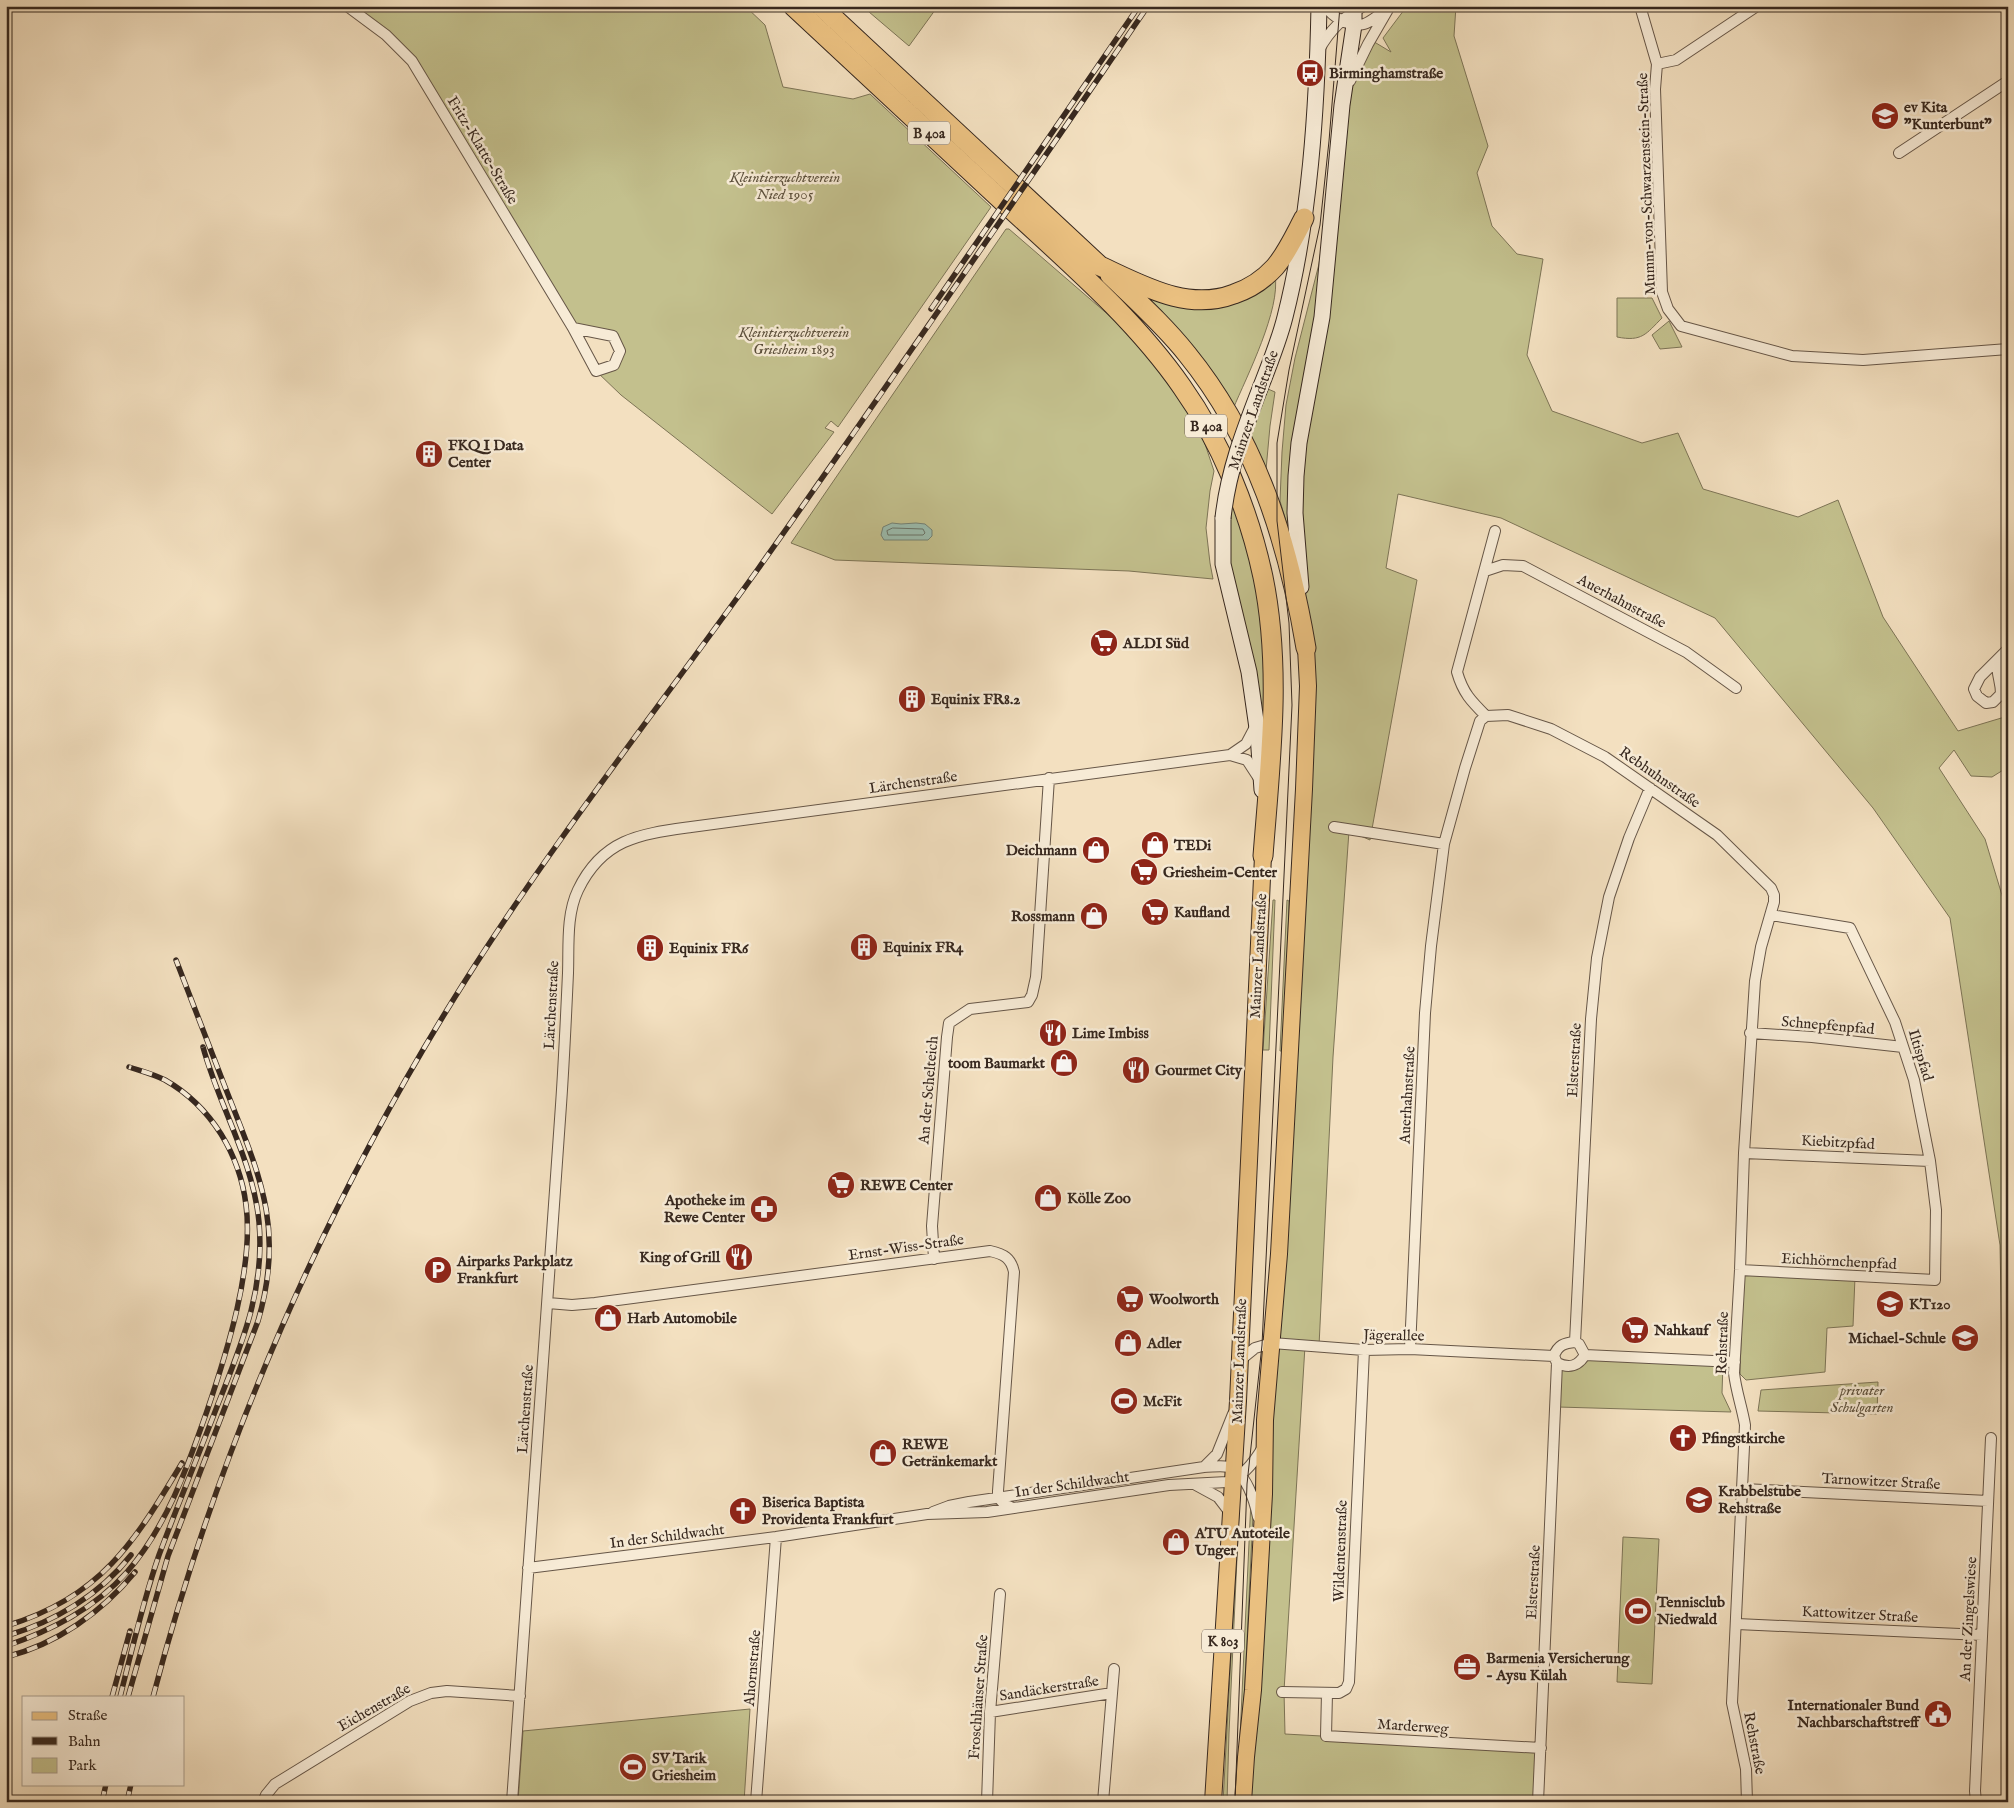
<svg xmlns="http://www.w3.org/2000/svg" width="2014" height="1808" font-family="'IM FELL English',serif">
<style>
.green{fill:#c3c08d;stroke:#7d7456}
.water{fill:#9bbdaf;stroke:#738175}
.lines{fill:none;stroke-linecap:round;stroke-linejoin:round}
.shore{stroke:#697267;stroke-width:1}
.street-casing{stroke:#665647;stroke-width:12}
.secondary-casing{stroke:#37281f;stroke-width:17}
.primary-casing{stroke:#37281f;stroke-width:18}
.highway-casing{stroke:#37281f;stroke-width:21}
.street{stroke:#f7ebd6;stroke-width:10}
.secondary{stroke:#f7ebd6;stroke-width:15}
.primary{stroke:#eac080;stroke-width:16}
.highway{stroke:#eac080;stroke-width:19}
.tram{stroke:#37281f;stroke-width:1}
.rail-casing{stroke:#37281f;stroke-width:5.5}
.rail{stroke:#f7ebd6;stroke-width:4;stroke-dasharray:11;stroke-linecap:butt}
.secondary-bridge-casing{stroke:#37281f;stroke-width:17;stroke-linecap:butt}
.secondary-bridge{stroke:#f7ebd6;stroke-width:15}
.labels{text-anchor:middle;stroke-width:5;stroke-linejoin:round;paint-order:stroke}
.shield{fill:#f7ebd6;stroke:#716256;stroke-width:1}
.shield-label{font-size:14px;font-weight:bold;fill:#37281f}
.poi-label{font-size:15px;font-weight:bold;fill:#37281f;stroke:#f7ebd6;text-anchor:start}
.street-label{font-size:15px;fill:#37281f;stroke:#f7ebd6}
.park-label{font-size:15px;font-style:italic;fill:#5a4e3a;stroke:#f7ebd6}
</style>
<rect width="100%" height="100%" fill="#f3e0c0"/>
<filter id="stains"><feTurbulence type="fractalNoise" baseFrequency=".004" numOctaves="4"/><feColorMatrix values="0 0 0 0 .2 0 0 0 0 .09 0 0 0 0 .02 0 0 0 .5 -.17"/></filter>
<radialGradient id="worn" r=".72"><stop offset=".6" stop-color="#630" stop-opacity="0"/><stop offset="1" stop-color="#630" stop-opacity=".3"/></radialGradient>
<path class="green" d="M347 6H745L765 25 783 87 853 99 870 94 991 207 838 427 831 421 825 428 834 432 772 514 621 395 596 371 614 365 620 351 613 336 573 328 412 61Z
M862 6H938L909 46Z
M1407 6H1456L1454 36 1488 146 1477 173 1492 226 1517 254 1543 259 1527 355 1552 411 1642 443 1678 433 1703 489 1798 517 1838 500 1883 617 1958 731 2008 716V767L1992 777 1971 776 1954 750 1939 768 1985 839 2008 915V1400L2003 1401 2000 1245 1950 918 1873 808 1715 618 1501 518 1398 494 1386 568 1417 580 1370 840 1349 831 1333 1057 1319 1346H1305L1284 1691 1285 1734 1541 1748 1538 1802H1243L1304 789 1295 513 1342 105 1371 40 1391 52 1383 38Z
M1006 229H1009L1119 324 1148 354 1200 429 1214 471 1210 491 1206 528 1210 563 1213 579 1129 571 835 560 791 543Z
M1321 250 1318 308 1291 471 1288 528 1280 501 1282 452 1286 405 1295 358 1319 264Z
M1275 275C1281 309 1247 376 1233 409L1140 293 1180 305Z
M1617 298H1652L1662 318C1646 334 1642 342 1617 337Z
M1669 321 1682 347 1660 349 1652 335Z
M1268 389 1275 392 1270 426 1266 470 1250 435Z
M1233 496C1256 574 1269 641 1263 724L1256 678 1230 562V519Z
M1273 900H1275L1269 1050H1263Z
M1287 900 1289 901 1285 1051H1280Z
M1750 1271 1855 1277 1853 1326 1827 1328 1825 1372 1746 1380 1740 1374 1743 1277Z
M1586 1357 1723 1363 1722 1393 1731 1412 1558 1407 1559 1366Z
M1878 1382 1877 1414 1758 1411 1761 1390Z
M1240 1492 1229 1733 1227 1802H1223Z
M1251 1500 1253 1514 1240 1786 1237 1802Z
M1623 1537 1659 1539 1652 1684 1617 1682Z
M750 1709 744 1802H518L523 1731Z"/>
<path class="water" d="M892 523 901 524 916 523 925 524 932 530V536L928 540H884L881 535 883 527Z"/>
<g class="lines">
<path class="shore" d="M893 528 923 529 925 533 923 535H888L887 531Z"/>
<defs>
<path id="street" d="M347 6 386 35 412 61 573 328
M1325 6C1333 17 1349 28 1364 24 1371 22 1378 15 1385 11
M1640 6 1657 64 1655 89 1662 292 1668 309 1681 326 1792 356 1863 360 2008 349
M1319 50C1329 31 1344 16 1364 6
M1657 64 1676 60 1757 6
M1350 81 1368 44 1390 6
M1899 153 2008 81
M573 328 613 336 620 351 614 365 596 371Z
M1485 571 1503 565 1523 566 1686 652 1736 688
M1999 659C1995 674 2001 679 2001 694L1993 702 1986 703 1977 696 1974 689 1980 677 2008 649
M1486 716 1508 715 1551 729 1605 757 1717 835 1771 888 1774 895V902L1761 947 1755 981 1744 1153 1740 1270 1734 1373C1736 1391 1742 1407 1745 1425L1732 1703 1746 1769 1747 1802
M1486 716C1471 701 1463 693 1457 672L1495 531
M1230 755 1246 744 1256 725
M1334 827 1444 844
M1750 1033 1812 1037 1903 1047
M1744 1153 1930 1161
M934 1259 932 1226 947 1037 949 1023 970 1009 1028 1002 1032 995 1036 977 1049 778
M1740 1270 1935 1280 1936 1210 1930 1161 1914 1080 1895 1022 1850 928 1771 915
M548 1303 572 1305 595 1303 990 1251C1004 1254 1011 1258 1014 1272L998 1491V1497L1004 1504 1013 1508
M1575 1342 1591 1019 1597 958 1609 897 1629 838 1650 788
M1575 1342 1579 1344 1585 1355C1578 1366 1570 1369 1557 1363L1554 1356C1558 1345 1564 1343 1575 1342Z
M1410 1349 1425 1013 1431 946 1444 844 1465 768 1480 721 1486 716
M1585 1355 1735 1362
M1239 1361 1255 1348 1272 1343 1364 1350 1410 1349 1554 1356
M1204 1467 1217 1454 1233 1414
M1196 1485 1218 1497 1231 1514
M1743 1489 1988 1501
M933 1512 949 1506 969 1502 1204 1467C1212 1467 1221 1465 1228 1467 1246 1471 1255 1502 1258 1517
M528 1568 776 1537 927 1514 987 1512 1169 1485 1227 1482C1243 1477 1255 1461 1263 1447
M1737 1624 1982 1635
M1282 1692 1339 1693 1346 1689 1349 1682 1364 1350
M1327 1693 1326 1736 1541 1748
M990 1712 1112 1693
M263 1802 266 1795 275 1784 410 1701 431 1693 447 1691 520 1696
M512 1802C529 1570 546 1338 561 1105 564 1061 566 1018 568 973 569 947 566 915 578 890 603 838 641 834 691 827L1230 755 1247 760 1258 777
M756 1802 776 1537
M987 1802 990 1712 1000 1594
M1103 1802 1114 1669
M1538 1802 1557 1363
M1976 1802 1975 1791 1991 1438"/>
<path id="secondary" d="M1261 386C1270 363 1279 341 1285 317 1310 218 1317 109 1319 6
M1223 518V564L1249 672 1258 735 1262 790
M1301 587 1295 513 1296 476 1299 443 1322 317 1342 105 1354 25V6"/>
<path id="primary" d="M1213 1802 1238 1401 1263 856
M1243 1802 1246 1757 1253 1690 1264 1494 1265 1420 1279 1254 1304 789 1308 686 1306 648"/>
<path id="highway" d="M793 6C861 70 930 133 998 197 1062 257 1132 315 1182 387 1221 442 1249 511 1263 577 1282 669 1270 764 1263 856
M821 6 1100 266C1142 285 1187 312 1234 294 1249 289 1264 279 1275 267 1287 253 1295 235 1304 218
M1110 275C1136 300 1164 325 1187 354 1256 439 1288 541 1306 648"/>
</defs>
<use href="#street" class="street-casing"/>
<use href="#secondary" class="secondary-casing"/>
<use href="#primary" class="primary-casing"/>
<use href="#highway" class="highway-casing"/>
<use href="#street" class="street"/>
<use href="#secondary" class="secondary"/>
<use href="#primary" class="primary"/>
<use href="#highway" class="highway"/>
<path class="tram" d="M1235 1802 1247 1484 1262 1345 1292 705 1289 623 1277 521V443L1289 370 1320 225 1329 141 1340 6"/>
<defs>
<path id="rail" d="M931 309 1139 6
M6 1626C101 1597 134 1543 182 1463
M6 1636C54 1622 100 1595 131 1555
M6 1646C52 1630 94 1609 127 1572 167 1526 187 1468 207 1411 227 1352 254 1267 246 1205 243 1180 234 1155 221 1134 207 1112 188 1093 165 1080 153 1074 141 1071 129 1067
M6 1657C57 1644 102 1612 135 1572
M112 1697 130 1631
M120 1697C132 1650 143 1601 159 1555 178 1504 199 1454 218 1404 242 1343 265 1290 259 1222 253 1160 219 1106 203 1047
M128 1697 168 1556 258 1321C285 1229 260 1176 227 1092 210 1048 193 1004 176 960
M153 1697C218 1448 327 1199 465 981 555 839 660 706 758 569 890 383 1019 194 1148 6
M102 1802 106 1784
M127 1802 131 1784"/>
</defs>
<use href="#rail" class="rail-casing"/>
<use href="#rail" class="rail"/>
<defs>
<path id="secondary-bridge" d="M1223 518C1228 471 1244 430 1261 386"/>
</defs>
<use href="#secondary-bridge" class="secondary-bridge-casing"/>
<use href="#secondary-bridge" class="secondary-bridge"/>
</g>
<defs>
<symbol id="bus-disc" viewBox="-11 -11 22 22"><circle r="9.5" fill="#8f2418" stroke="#f7ebd6"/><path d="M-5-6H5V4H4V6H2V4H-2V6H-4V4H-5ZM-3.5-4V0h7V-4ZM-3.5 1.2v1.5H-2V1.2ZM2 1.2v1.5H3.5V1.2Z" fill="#fff"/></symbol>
<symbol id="school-disc" viewBox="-11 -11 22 22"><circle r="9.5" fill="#8f2418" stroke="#f7ebd6"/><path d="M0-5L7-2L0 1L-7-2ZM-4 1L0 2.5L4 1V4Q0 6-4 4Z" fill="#fff"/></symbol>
<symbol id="building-disc" viewBox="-11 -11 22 22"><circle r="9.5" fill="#8f2418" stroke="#f7ebd6"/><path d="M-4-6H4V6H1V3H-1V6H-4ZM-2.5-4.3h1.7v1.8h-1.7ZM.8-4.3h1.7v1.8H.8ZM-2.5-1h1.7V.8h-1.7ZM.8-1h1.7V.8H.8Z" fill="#fff"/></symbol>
<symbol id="supermarket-disc" viewBox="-11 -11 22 22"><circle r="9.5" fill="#8f2418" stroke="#f7ebd6"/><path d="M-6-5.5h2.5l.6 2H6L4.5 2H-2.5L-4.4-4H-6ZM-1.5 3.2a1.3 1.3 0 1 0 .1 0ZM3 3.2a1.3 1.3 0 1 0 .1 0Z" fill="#fff"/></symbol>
<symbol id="shop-disc" viewBox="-11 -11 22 22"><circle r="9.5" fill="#8f2418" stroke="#f7ebd6"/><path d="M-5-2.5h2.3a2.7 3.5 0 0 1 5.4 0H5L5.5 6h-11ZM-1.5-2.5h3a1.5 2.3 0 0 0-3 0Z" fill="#fff"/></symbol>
<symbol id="restaurant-disc" viewBox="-11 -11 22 22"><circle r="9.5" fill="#8f2418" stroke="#f7ebd6"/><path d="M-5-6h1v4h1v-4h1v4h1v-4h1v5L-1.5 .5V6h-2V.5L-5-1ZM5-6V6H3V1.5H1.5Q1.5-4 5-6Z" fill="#fff"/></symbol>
<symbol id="pharmacy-disc" viewBox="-11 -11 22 22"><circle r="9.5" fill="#8f2418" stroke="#f7ebd6"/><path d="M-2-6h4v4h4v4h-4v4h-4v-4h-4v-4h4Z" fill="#fff"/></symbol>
<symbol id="parking-disc" viewBox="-11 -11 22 22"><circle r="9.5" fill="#8f2418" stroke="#f7ebd6"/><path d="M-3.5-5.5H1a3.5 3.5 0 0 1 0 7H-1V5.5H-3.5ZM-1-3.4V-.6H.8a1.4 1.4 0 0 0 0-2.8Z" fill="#fff"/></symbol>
<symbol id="stadium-disc" viewBox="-11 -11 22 22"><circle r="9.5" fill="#8f2418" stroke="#f7ebd6"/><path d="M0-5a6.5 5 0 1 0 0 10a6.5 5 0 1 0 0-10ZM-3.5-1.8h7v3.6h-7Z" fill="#fff"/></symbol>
<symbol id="church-disc" viewBox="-11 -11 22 22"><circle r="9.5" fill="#8f2418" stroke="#f7ebd6"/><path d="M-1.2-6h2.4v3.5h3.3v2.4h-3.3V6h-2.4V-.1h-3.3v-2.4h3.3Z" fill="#fff"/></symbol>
<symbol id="office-disc" viewBox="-11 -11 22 22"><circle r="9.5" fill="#8f2418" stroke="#f7ebd6"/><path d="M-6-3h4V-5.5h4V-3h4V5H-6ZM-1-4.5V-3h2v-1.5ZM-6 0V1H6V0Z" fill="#fff"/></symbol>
<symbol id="civic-disc" viewBox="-11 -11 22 22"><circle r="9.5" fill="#8f2418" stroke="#f7ebd6"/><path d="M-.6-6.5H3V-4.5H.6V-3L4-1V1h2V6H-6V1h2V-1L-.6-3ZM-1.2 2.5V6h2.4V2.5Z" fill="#fff"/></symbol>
</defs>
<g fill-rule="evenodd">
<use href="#bus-disc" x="1294" y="57" width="32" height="32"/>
<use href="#school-disc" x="1869" y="100" width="32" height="32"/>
<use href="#building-disc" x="413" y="438" width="32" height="32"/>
<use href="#supermarket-disc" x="1088" y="627" width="32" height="32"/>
<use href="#building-disc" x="896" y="683" width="32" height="32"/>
<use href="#shop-disc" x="1139" y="829" width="32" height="32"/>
<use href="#shop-disc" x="1080" y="834" width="32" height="32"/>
<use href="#supermarket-disc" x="1128" y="856" width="32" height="32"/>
<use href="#supermarket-disc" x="1139" y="896" width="32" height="32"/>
<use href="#shop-disc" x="1078" y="900" width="32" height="32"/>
<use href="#building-disc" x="848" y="931" width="32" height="32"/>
<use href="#building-disc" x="634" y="932" width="32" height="32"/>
<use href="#restaurant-disc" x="1037" y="1017" width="32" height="32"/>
<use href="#shop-disc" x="1048" y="1047" width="32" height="32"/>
<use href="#restaurant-disc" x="1120" y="1054" width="32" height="32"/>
<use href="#supermarket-disc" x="825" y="1169" width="32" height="32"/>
<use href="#shop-disc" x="1032" y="1182" width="32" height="32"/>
<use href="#pharmacy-disc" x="748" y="1193" width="32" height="32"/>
<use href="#restaurant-disc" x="723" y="1241" width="32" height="32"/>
<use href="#parking-disc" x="422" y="1254" width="32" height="32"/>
<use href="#supermarket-disc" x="1114" y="1283" width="32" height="32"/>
<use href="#school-disc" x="1874" y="1288" width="32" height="32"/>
<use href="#shop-disc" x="592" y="1302" width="32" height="32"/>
<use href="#supermarket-disc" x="1619" y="1314" width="32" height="32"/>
<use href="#school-disc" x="1949" y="1322" width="32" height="32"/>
<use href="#shop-disc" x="1112" y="1327" width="32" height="32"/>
<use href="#stadium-disc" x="1108" y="1385" width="32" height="32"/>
<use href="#church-disc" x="1667" y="1422" width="32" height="32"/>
<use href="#shop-disc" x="867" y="1437" width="32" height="32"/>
<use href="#school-disc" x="1683" y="1484" width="32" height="32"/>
<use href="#church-disc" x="727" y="1495" width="32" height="32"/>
<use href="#shop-disc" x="1160" y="1526" width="32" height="32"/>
<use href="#stadium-disc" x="1622" y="1595" width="32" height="32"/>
<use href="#office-disc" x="1451" y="1651" width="32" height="32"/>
<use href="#civic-disc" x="1922" y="1698" width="32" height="32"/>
<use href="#stadium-disc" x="617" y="1751" width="32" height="32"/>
</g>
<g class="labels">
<g class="shield">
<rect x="908" y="121.5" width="42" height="23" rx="4"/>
<rect x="1185" y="414.5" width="42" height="23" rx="4"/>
<rect x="1202" y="1629.5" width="42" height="23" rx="4"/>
</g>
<g class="shield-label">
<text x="929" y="138">B 40a</text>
<text x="1206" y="431">B 40a</text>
<text x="1223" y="1646">K 803</text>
</g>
<g class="poi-label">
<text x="1329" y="78">Birminghamstraße</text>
<text x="1904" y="112">ev Kita<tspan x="1904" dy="17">"Kunterbunt"</tspan></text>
<text x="448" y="450">FKQ I Data<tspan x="448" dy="17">Center</tspan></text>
<text x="1123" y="648">ALDI Süd</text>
<text x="931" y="704">Equinix FR8.2</text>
<text x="1174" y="850">TEDi</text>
<text x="1077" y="855" text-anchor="end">Deichmann</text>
<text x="1163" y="877">Griesheim-Center</text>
<text x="1174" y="917">Kaufland</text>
<text x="1075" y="921" text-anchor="end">Rossmann</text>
<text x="883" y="952">Equinix FR4</text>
<text x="669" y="953">Equinix FR6</text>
<text x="1072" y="1038">Lime Imbiss</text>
<text x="1045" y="1068" text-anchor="end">toom Baumarkt</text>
<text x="1155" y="1075">Gourmet City</text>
<text x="860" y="1190">REWE Center</text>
<text x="1067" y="1203">Kölle Zoo</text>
<text x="745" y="1205" text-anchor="end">Apotheke im<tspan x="745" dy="17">Rewe Center</tspan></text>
<text x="720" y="1262" text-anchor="end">King of Grill</text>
<text x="457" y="1266">Airparks Parkplatz<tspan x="457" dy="17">Frankfurt</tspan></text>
<text x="1149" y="1304">Woolworth</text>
<text x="1909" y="1309">KT120</text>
<text x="627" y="1323">Harb Automobile</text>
<text x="1654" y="1335">Nahkauf</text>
<text x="1946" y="1343" text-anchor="end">Michael-Schule</text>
<text x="1147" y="1348">Adler</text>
<text x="1143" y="1406">McFit</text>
<text x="1702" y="1443">Pfingstkirche</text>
<text x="902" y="1449">REWE<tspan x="902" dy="17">Getränkemarkt</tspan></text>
<text x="1718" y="1496">Krabbelstube<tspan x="1718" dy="17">Rehstraße</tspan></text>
<text x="762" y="1507">Biserica Baptista<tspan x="762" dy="17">Providenta Frankfurt</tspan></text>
<text x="1195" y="1538">ATU Autoteile<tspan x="1195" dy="17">Unger</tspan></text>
<text x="1657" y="1607">Tennisclub<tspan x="1657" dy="17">Niedwald</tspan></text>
<text x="1486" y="1663">Barmenia Versicherung<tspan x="1486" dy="17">- Aysu Külah</tspan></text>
<text x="1919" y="1710" text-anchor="end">Internationaler Bund<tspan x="1919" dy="17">Nachbarschaftstreff</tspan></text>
<text x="652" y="1763">SV Tarik<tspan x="652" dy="17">Griesheim</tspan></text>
</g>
<g class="street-label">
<text transform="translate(483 150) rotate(59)" y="5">Fritz-Klatte-Straße</text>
<text transform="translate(1646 184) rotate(-92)" y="5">Mumm-von-Schwarzenstein-Straße</text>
<text transform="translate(1253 410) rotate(-71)" y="5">Mainzer Landstraße</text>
<text transform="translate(1622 601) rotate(28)" y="5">Auerhahnstraße</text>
<text transform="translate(1660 777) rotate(35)" y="5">Rebhuhnstraße</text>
<text transform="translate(913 782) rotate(-8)" y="5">Lärchenstraße</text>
<text transform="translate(1258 956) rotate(-87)" y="5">Mainzer Landstraße</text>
<text transform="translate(551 1005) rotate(-87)" y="5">Lärchenstraße</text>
<text transform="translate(1828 1025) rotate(5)" y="5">Schnepfenpfad</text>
<text transform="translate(1921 1055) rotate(73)" y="5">Iltispfad</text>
<text transform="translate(1574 1060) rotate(-87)" y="5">Elsterstraße</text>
<text transform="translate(928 1090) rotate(-85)" y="5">An der Schelteich</text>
<text transform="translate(1407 1095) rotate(-87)" y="5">Auerhahnstraße</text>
<text transform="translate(1838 1142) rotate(3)" y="5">Kiebitzpfad</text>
<text transform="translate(906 1247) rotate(-8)" y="5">Ernst-Wiss-Straße</text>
<text transform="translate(1839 1261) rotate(3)" y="5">Eichhörnchenpfad</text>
<text transform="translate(1394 1335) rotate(1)" y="5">Jägerallee</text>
<text transform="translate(1722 1343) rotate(-88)" y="5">Rehstraße</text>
<text transform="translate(1239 1361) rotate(-88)" y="5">Mainzer Landstraße</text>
<text transform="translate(525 1409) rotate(-86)" y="5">Lärchenstraße</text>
<text transform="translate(1881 1481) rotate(3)" y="5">Tarnowitzer Straße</text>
<text transform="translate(1072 1484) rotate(-8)" y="5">In der Schildwacht</text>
<text transform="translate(667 1536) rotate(-7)" y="5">In der Schildwacht</text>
<text transform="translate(1340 1551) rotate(-88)" y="5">Wildentenstraße</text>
<text transform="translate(1533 1582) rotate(-87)" y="5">Elsterstraße</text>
<text transform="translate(1860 1614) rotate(3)" y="5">Kattowitzer Straße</text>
<text transform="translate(1968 1619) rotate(-87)" y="5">An der Zingelswiese</text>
<text transform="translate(752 1668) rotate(-85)" y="5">Ahornstraße</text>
<text transform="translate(1049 1688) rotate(-9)" y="5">Sandäckerstraße</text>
<text transform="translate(978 1697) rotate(-86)" y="5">Froschhäuser Straße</text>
<text transform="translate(374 1707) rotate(-30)" y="5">Eichenstraße</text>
<text transform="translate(1413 1726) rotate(4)" y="5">Marderweg</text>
<text transform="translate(1755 1743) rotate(79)" y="5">Rehstraße</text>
</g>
<g class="park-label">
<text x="785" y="182">Kleintierzuchtverein<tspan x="785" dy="17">Nied 1905</tspan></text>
<text x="794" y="337">Kleintierzuchtverein<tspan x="794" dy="17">Griesheim 1893</tspan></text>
<text x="1862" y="1395">privater<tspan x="1862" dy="17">Schulgarten</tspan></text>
</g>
</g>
<rect width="2014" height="1808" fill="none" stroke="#f3e0c0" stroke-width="25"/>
<rect x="8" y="8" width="1999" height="1793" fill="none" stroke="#37281f" stroke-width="2.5"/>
<rect x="12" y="12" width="1989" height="1783" fill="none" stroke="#37281f"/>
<rect x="22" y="1696" width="162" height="90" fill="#f7ebd6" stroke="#aa9d8d"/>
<rect x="32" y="1712" width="25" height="8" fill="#eac080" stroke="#aa9d8d"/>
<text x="68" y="1720" font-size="15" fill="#37281f">Straße</text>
<rect x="32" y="1737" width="25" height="8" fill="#37281f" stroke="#aa9d8d"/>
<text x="68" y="1746" font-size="15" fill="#37281f">Bahn</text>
<rect x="32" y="1758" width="25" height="15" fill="#c3c08d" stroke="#aa9d8d"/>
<text x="68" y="1770" font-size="15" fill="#37281f">Park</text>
<rect width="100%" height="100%" filter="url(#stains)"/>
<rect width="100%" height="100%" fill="url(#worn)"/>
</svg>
